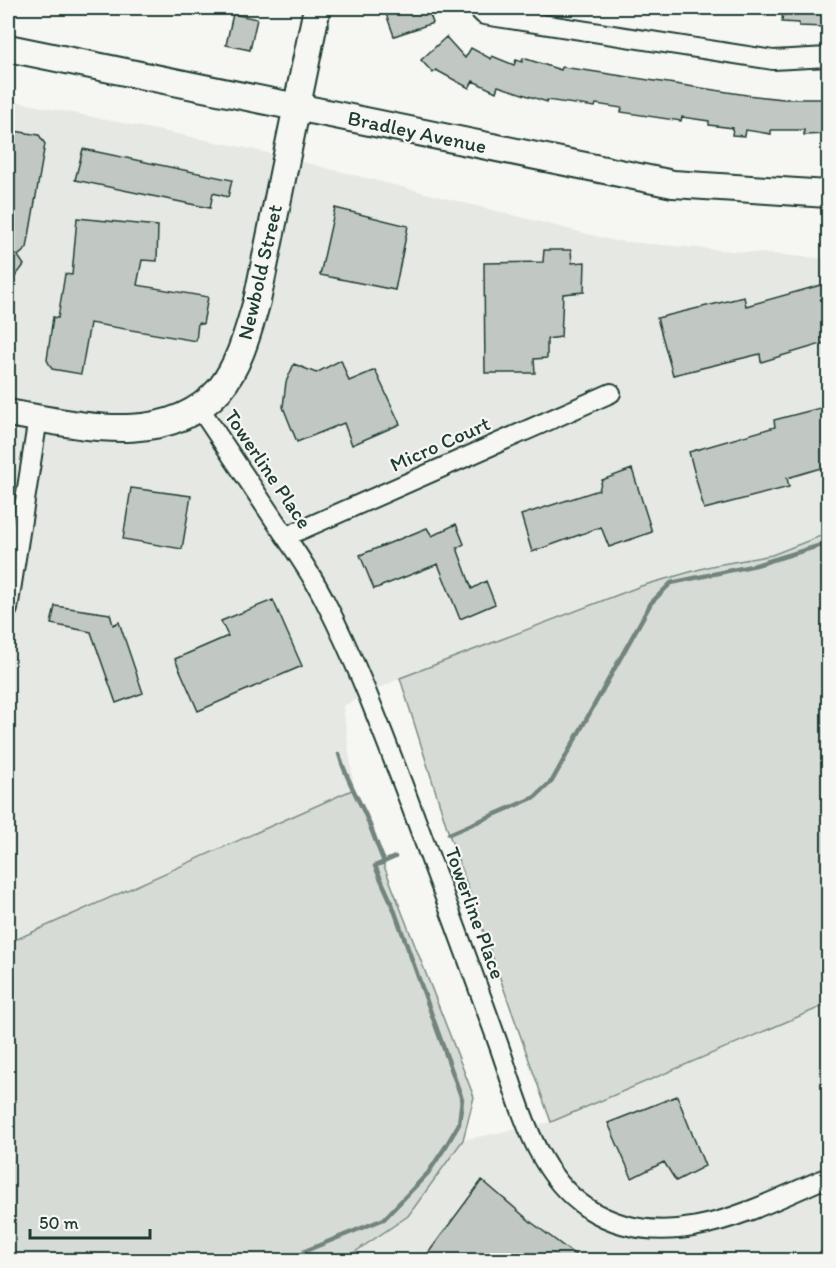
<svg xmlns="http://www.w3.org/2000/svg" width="836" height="1268" font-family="Itim,sans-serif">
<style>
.built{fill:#e6e8e4}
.green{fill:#d6dbd6;stroke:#7a8c85;stroke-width:1.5}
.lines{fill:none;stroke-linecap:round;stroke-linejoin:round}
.stream{stroke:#72847d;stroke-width:4.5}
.building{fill:#c1c8c3;stroke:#1f3d34;stroke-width:1.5}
.street-casing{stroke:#1f3d34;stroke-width:22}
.secondary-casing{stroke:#1f3d34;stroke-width:30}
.street{stroke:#f6f6f2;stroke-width:18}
.secondary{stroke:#f6f6f2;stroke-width:26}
.labels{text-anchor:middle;stroke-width:4.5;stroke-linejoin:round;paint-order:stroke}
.street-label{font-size:21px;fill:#1f3d34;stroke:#f6f6f2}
</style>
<rect width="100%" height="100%" fill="#f6f6f2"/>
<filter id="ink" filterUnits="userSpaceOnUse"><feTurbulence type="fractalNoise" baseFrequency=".0167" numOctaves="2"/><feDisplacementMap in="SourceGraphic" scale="12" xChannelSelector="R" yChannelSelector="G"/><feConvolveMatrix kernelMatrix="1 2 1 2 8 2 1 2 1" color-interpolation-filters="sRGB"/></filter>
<g filter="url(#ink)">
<path class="built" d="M8 100 251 149 615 241 828 259V533L772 555 711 566 400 678 343 706 354 789 8 943Z
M828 1004V1260H343L408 1216 463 1140 551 1122Z"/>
<path class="green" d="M828 533V1004L551 1122 449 834 400 678 641 586 711 566 772 555Z
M354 789 474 1097 463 1140 408 1216 343 1260H8V943Z"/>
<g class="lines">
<path class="stream" d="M339 754C345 776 357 796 366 816 373 831 377 846 384 861L383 863
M449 834 535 797 552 781 651 603 671 583 756 565 828 543
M298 1260 305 1251 384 1219 428 1173 446 1146 459 1124 462 1099 392 904 375 866 395 857"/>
</g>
<path class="building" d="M406 8H428L433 23 394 36 386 14Z
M783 8H826L825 27 799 26V23L782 22Z
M233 14 257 19 250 50 226 45Z
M446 37 465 58 471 48 491 59 492 56 514 65 516 60 522 62 523 58 561 70 562 67 583 70 747 95 783 99H828V134L804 135V130H771V134L746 130 745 136 732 135 733 128 709 125V121L682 117 681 121 621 112 622 108 596 104 595 107 547 100V102L498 86 496 92 473 81 469 88 436 70 433 73 421 60Z
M8 130 39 135 45 144 27 248 18 256 24 265 8 286Z
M83 149 232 180 228 197 213 193 210 208 75 180Z
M335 208 408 226 395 290 320 275Z
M77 218 158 226 157 261 142 260 137 285 208 297 203 324 198 323 196 341 90 323 81 374 52 369 47 360 53 317 58 318 65 274 72 275Z
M544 250H571L572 263 585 262 584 292 563 294 561 337 547 339V358L534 359 535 373H485L484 263 543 262Z
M828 283V342L761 362 760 354 673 375 657 318 744 297 746 306Z
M341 360 349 381 375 370 400 424 352 445 344 423 297 442 283 407 286 382 294 364 316 373Z
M828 406V466L787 478 789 487 704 509 689 452 775 427 774 420Z
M632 469 652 532 609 547 601 527 532 552 521 515 599 490 602 480Z
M131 488 191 496 182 549 123 539Z
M456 524 464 544 457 548 472 589 486 581 495 604 460 619 438 564 374 589 360 555 427 528 432 536Z
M273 600 302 666 198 711 175 659 228 636 221 621Z
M55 606 110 614 113 625 119 622 143 693 116 703 91 632 51 624Z
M677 1096 705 1166 676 1181 664 1162 632 1178 608 1123Z
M482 1180 531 1222 582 1260H423Z"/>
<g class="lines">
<defs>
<path id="street" d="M477 8 484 15 773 60 828 57
M199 407C224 444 248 481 273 518 291 545 311 572 325 601 357 663 381 728 406 793 437 876 468 959 498 1043 519 1101 533 1172 587 1208 666 1259 753 1209 828 1177
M287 536 611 393
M8 609 38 418"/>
<path id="secondary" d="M8 48 673 184 828 194
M8 413C75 424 167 450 220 389 240 364 248 331 257 301L317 8"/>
</defs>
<use href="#street" class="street-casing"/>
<use href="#secondary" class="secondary-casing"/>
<use href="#street" class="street"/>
<use href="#secondary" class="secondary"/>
</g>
</g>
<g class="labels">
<g class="street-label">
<text transform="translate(417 132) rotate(12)" y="7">Bradley Avenue</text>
<text transform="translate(260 272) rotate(-77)" y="7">Newbold Street</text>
<text transform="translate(440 444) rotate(-24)" y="7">Micro Court</text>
<text transform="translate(268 469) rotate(56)" y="7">Towerline Place</text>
<text transform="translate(475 913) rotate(70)" y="7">Towerline Place</text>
</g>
</g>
<rect width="836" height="1268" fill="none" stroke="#f6f6f2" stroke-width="30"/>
<rect x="15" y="15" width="806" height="1238" fill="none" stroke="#1f3d34" stroke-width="2" filter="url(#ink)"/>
<path d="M30 1229v9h120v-9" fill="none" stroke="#1f3d34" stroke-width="3"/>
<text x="39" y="1229" font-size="18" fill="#1f3d34" stroke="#f6f6f2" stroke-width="4.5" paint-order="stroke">50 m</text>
</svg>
